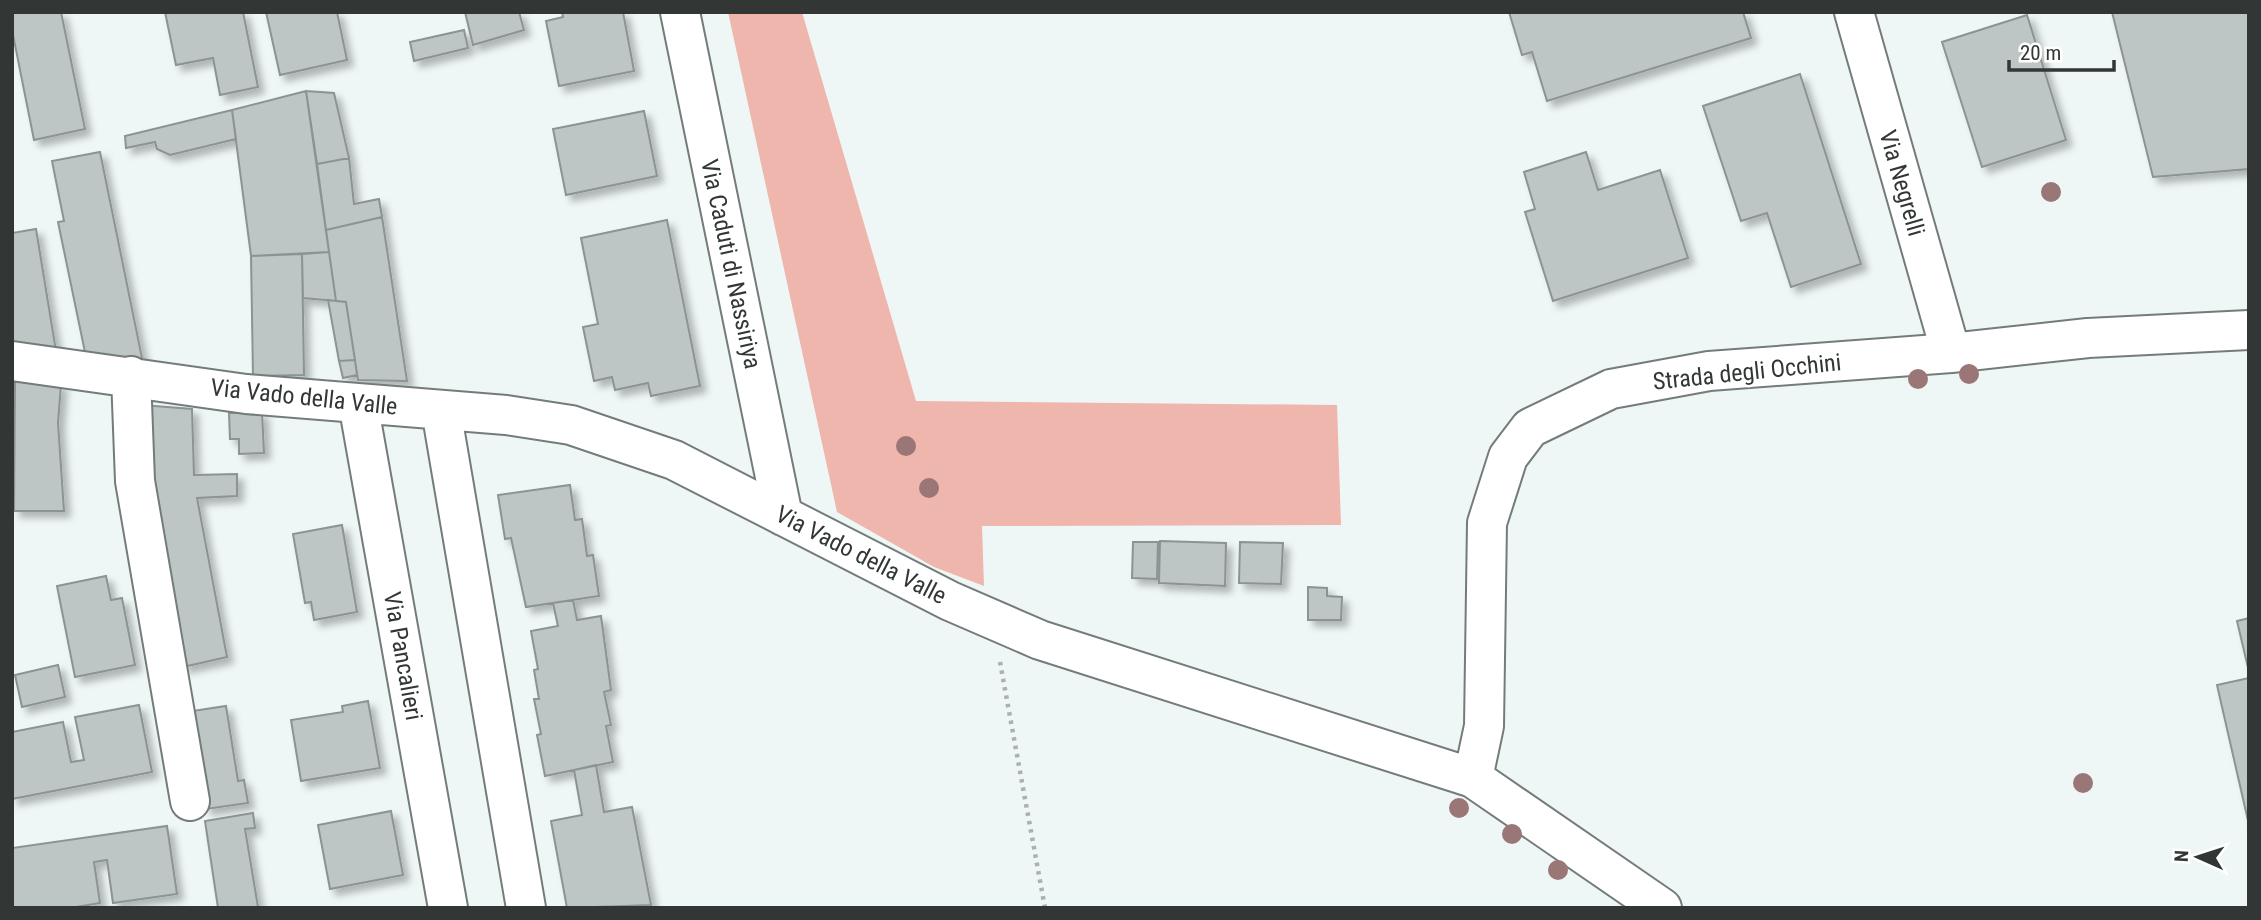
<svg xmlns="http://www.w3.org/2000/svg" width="2261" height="920" font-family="'Roboto Condensed',sans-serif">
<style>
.green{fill:#efb6ae}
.building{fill:#bdc6c5;stroke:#8b9493;stroke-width:2;filter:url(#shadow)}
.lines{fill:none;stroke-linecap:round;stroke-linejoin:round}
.minor-casing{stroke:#747c7b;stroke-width:42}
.path{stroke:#aab1b0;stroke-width:4.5;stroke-dasharray:3.5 5;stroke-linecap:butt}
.minor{stroke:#fff;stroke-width:38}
.tree{fill:#9a7776}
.labels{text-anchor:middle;stroke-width:5;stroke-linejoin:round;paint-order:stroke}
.street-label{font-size:24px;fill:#323635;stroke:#fff}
</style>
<defs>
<filter id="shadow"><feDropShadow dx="6" dy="6" stdDeviation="3.5" flood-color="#0004"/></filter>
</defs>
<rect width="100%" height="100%" fill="#eef7f6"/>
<path class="green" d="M728 12H802L916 401 1337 405 1341 525 982 526 984 586 934 567 837 512Z"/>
<path class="building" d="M12 12H61L85 129 34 140 12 30Z
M165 12H243L258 87 220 95 213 58 176 65Z
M266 12H337L347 60 280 75Z
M465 12H519L524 30 473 45Z
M562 12H623L634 71 559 86 546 21 563 17Z
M1509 12H1743L1751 38 1547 101 1532 52 1522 55Z
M2112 12H2249V169L2153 177Z
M2027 15 2066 140 1982 167 1942 42Z
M464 30 468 48 414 61 410 42Z
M1800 74 1861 264 1791 287 1767 213 1741 221 1703 106Z
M306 91 334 93 349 158 317 164Z
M306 91 329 252 251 256 232 110Z
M232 110 236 139 170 155 157 149 155 142 126 148 125 136Z
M644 111 657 176 566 195 553 129Z
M100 152 143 363 86 357 58 222 64 221 52 161Z
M1586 152 1598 190 1660 170 1688 258 1553 301 1525 212 1535 209 1524 172Z
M349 158 354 204 379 199 382 217 326 230 317 164Z
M382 217 407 381 358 380 346 302 336 301 326 230Z
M667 220 700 386 651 396 648 383 615 390 612 377 594 381 583 327 598 324 581 238Z
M36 229 56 351 12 344V233Z
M329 252 336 301 303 298 302 254Z
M302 254 304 375 253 376 251 256Z
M328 300 346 302 355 360 339 361Z
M355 360 357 375 343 378 339 361Z
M15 380 61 384 58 423 64 511H14Z
M142 405 192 409 194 475 237 474V496L197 498 227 657 183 667Z
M262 412 264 453 239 454V439H230L229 413Z
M570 485 575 520 582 519 587 556 593 555 599 596 526 607 511 538 505 539 498 495Z
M342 525 357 612 314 620 311 602 305 603 293 534Z
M1160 541 1226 543 1225 586 1159 583Z
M1133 542H1158L1157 579 1132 578Z
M1240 542 1283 543 1281 584 1239 583Z
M106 576 111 600 122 598 135 665 75 677 57 586Z
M1308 587 1327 588V596L1342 597 1341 620H1308Z
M573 600 577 620 601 616 611 690 604 692 611 725 606 726 613 762 545 776 537 735 541 734 534 699H539L534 670 538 669 531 631 558 626 553 603Z
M2249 618V672L2237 621Z
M58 665 65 697 22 707 15 675Z
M2249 678V825L2217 685Z
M368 701 380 768 301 781 291 720 343 712 342 706Z
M139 705 152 772 12 799V732L63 722 71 762 84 760 75 717Z
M226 706 238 781 244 780 248 803 206 809 186 712Z
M596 765 604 812 632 807 651 905 567 908 551 821 582 815 574 770Z
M391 811 403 875 330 889 318 825Z
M253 813 255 828 245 829 258 907 218 908 205 821Z
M167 826 177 894 113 903 107 860 94 862 100 903 70 908H12V848Z"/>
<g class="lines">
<defs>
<path id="minor" d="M680 12 783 516
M1854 12 1951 353
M12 361 246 394 506 415 571 425 674 460 950 601 1040 640 1473 778 1662 908
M131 376 135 481 190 801
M358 403 448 908
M441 410 526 908
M1473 778 1484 726 1487 523 1508 457 1530 428 1611 389 1709 371 1951 353 2088 338 2249 330"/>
</defs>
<use href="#minor" class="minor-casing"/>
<path class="path" d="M1000 662 1045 908"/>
<use href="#minor" class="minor"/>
</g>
<g class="tree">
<circle cx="2051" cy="192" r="10"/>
<circle cx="1969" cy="374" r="10"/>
<circle cx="1918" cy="379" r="10"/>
<circle cx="906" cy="446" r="10"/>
<circle cx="929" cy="488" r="10"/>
<circle cx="2083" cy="783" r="10"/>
<circle cx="1459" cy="808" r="10"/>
<circle cx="1512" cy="834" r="10"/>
<circle cx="1558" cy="870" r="10"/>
</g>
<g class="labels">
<g class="street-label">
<text transform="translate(1902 183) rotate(74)" y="8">Via Negrelli</text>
<text transform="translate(731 264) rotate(78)" y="8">Via Caduti di Nassiriya</text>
<text transform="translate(1747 372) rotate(-6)" y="8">Strada degli Occhini</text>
<text transform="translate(304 397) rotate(6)" y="8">Via Vado della Valle</text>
<text transform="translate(861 555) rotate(27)" y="8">Via Vado della Valle</text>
<text transform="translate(403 656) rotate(80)" y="8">Via Pancalieri</text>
</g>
</g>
<rect width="2261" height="920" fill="none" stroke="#323635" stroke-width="28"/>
<g transform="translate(2198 857) rotate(273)" stroke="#ffffff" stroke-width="5" paint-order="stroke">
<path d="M0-5L12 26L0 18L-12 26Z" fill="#323635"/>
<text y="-10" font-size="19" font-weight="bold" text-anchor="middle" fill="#323635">N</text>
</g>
<path d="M2009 60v10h105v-10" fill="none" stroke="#323635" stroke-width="3.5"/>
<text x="2020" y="60" font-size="21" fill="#323635" stroke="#ffffff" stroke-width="5" paint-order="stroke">20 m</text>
</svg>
